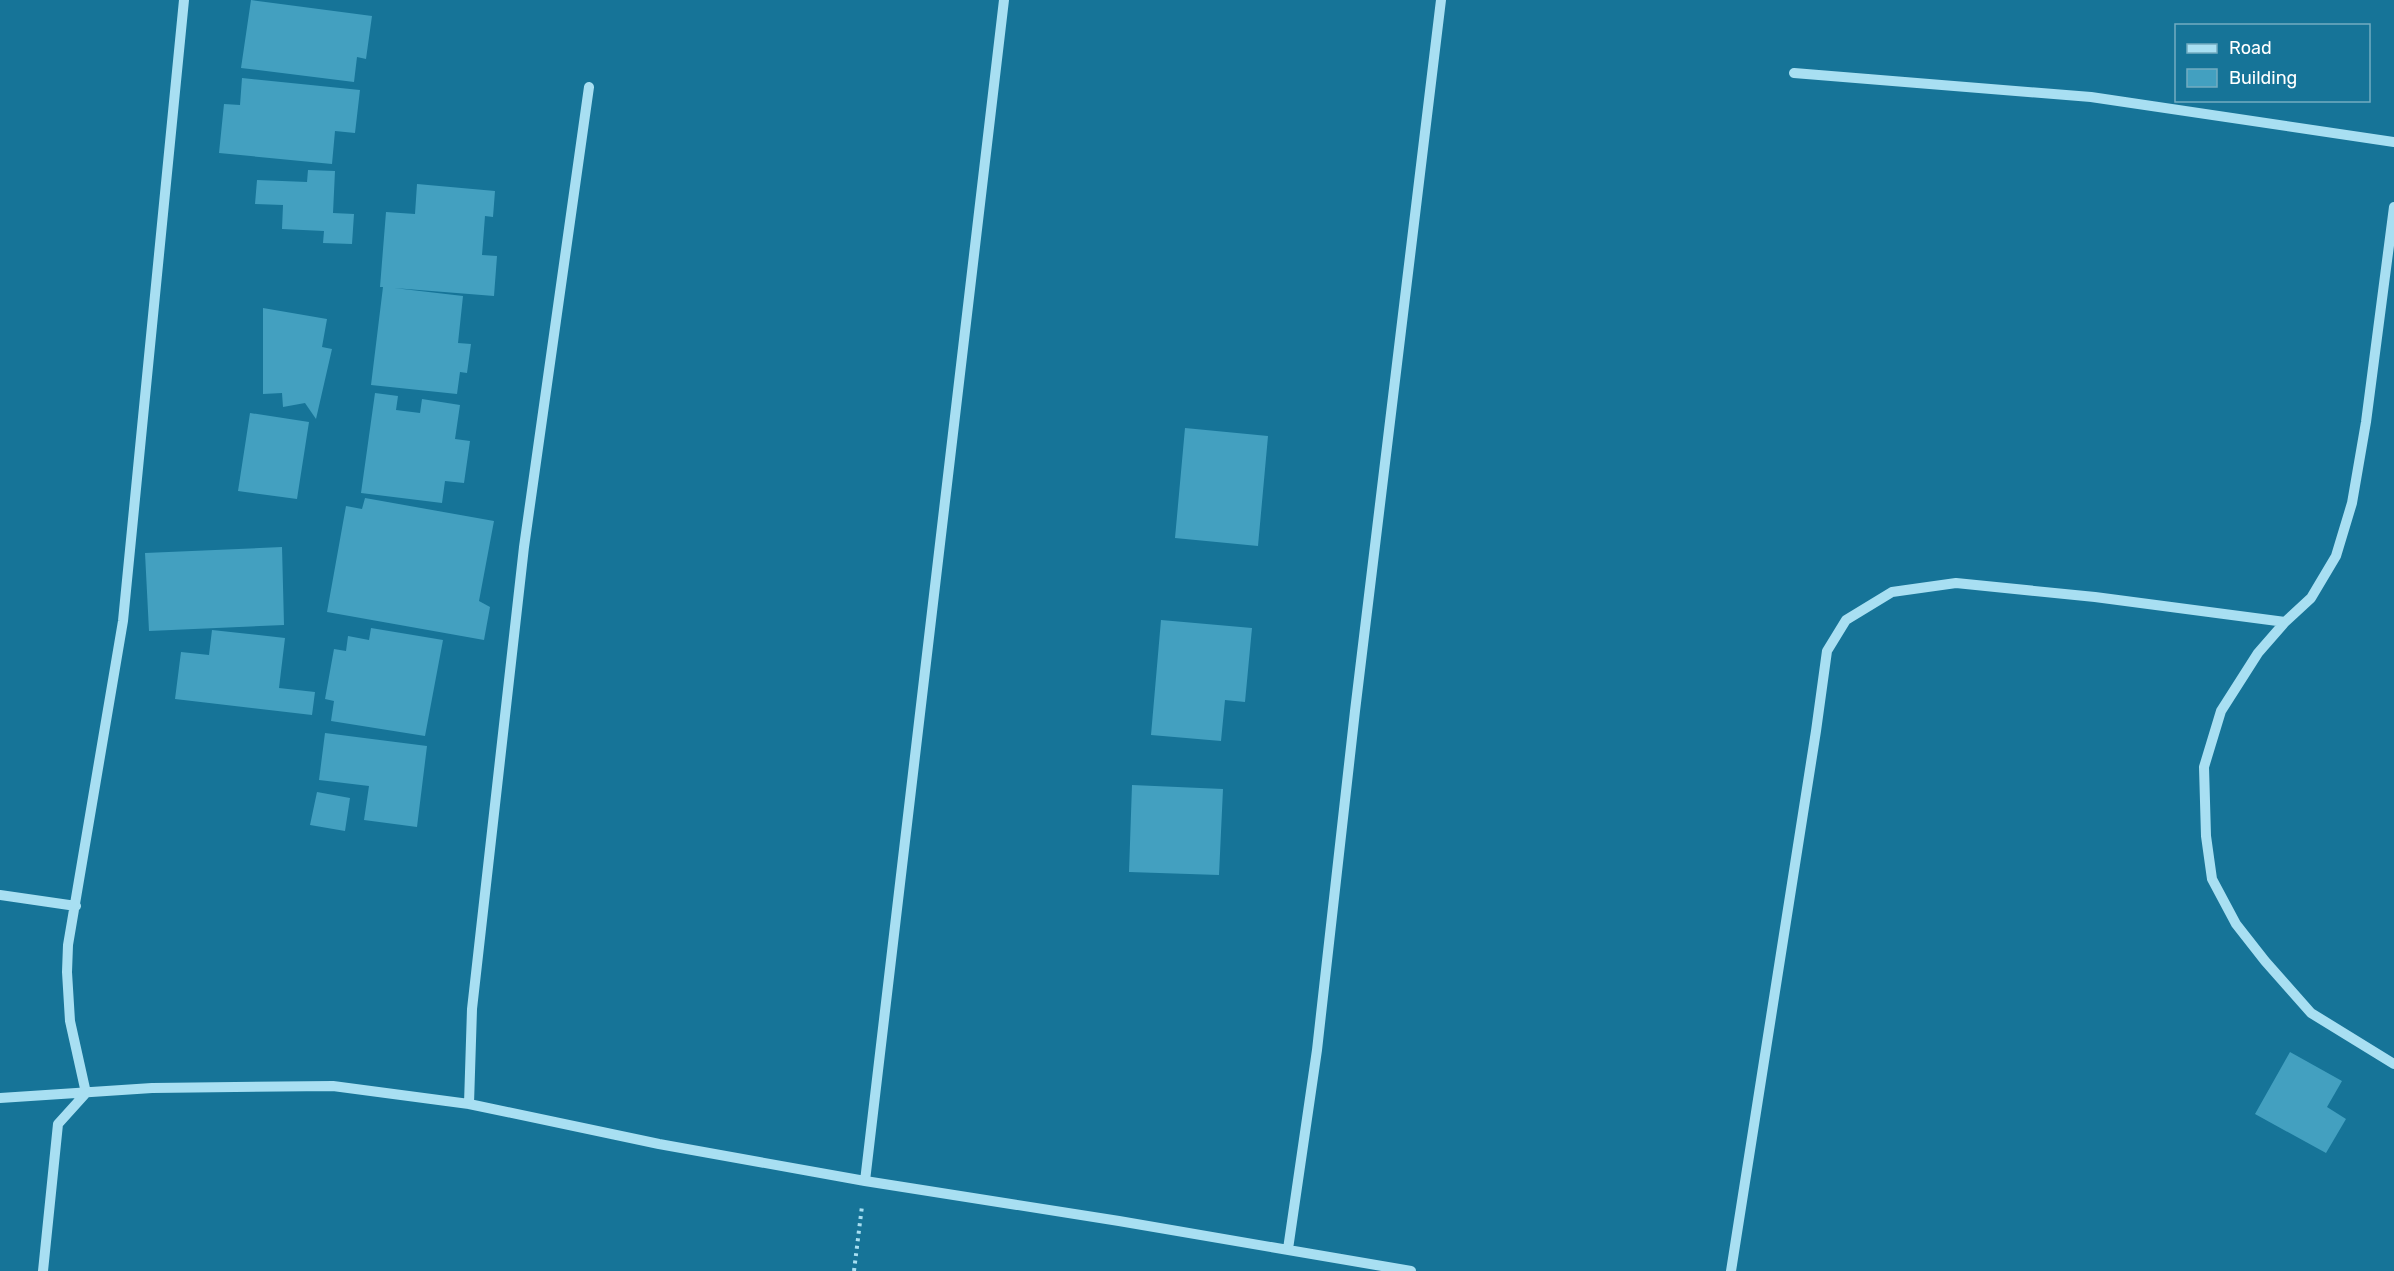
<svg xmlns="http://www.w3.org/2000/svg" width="2394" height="1271" font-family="Rubik,sans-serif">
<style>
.building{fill:#43a0c0}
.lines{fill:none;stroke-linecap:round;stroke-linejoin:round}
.path{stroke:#a8dff2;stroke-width:4;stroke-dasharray:3 4.5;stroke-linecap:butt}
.minor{stroke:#a8dff2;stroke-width:10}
</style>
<rect width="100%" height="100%" fill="#167498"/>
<path class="building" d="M251 0 372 16 366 59 357 57 354 82 241 68Z
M242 78 360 90 355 133 335 131 332 164 219 153 224 104 240 105Z
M308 170 335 171 333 213 354 214 352 244 323 243 324 231 282 229 283 205 255 204 257 180 307 182Z
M417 184 495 191 493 217 485 216 482 255 497 256 494 296 394 288 463 296 458 343 471 344 467 373 460 372 457 394 371 385 383 287H380L386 212 415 214Z
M263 308 327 319 322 347 332 349 316 419 305 403 283 407 282 393 263 394Z
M375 393 398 396 396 410 420 413 422 399 460 405 455 439 470 441 464 483 445 481 442 503 361 493Z
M250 413 309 422 297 499 238 491Z
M1185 428 1268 436 1258 546 1175 538Z
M365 498 494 521 479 601 490 607 484 640 327 612 346 506 362 509Z
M282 547 284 625 149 631 145 553Z
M1161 620 1252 628 1245 702 1225 700 1221 741 1151 735Z
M371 628 443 640 425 736 331 721 334 701 325 699 334 649 346 651 348 636 369 640Z
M212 630 285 638 279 688 315 692 312 715 175 699 181 652 209 655Z
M325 733 427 746 417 827 364 820 369 786 319 780Z
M1132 785 1223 789 1219 875 1129 872Z
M317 792 350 798 345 831 310 825Z
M2290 1052 2342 1081 2327 1107 2346 1119 2326 1153 2255 1114Z"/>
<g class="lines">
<path class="path" d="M854 1271 862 1206"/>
<path class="minor" d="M1794 73 2091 97 2394 142
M2394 207 2366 422 2352 503 2336 556 2311 598 2285 622 2258 653 2221 711 2204 767 2206 836 2212 879 2236 924 2265 961 2311 1013 2394 1064
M0 895 76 906
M0 1098 152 1088 333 1086 469 1104 659 1144 865 1181 1119 1221 1411 1271
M469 1104 472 1009 524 547 589 87
M865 1181 1004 0
M1288 1249 1317 1050 1355 711 1441 0
M43 1271 58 1124 86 1093 70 1021 67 972 68 945 123 621 184 0
M1731 1271 1816 731 1827 651 1846 620 1892 592 1956 583 2095 597 2285 622"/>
</g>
<rect x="2175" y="24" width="195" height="78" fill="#167498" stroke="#73acc1" stroke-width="1.5"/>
<rect x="2187" y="44" width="30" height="9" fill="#a8dff2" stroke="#73acc1" stroke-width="1.5"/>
<text x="2229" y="54" font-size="18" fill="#ffffff">Road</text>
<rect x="2187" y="69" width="30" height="18" fill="#43a0c0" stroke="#73acc1" stroke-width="1.5"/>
<text x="2229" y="84" font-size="18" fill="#ffffff">Building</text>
</svg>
